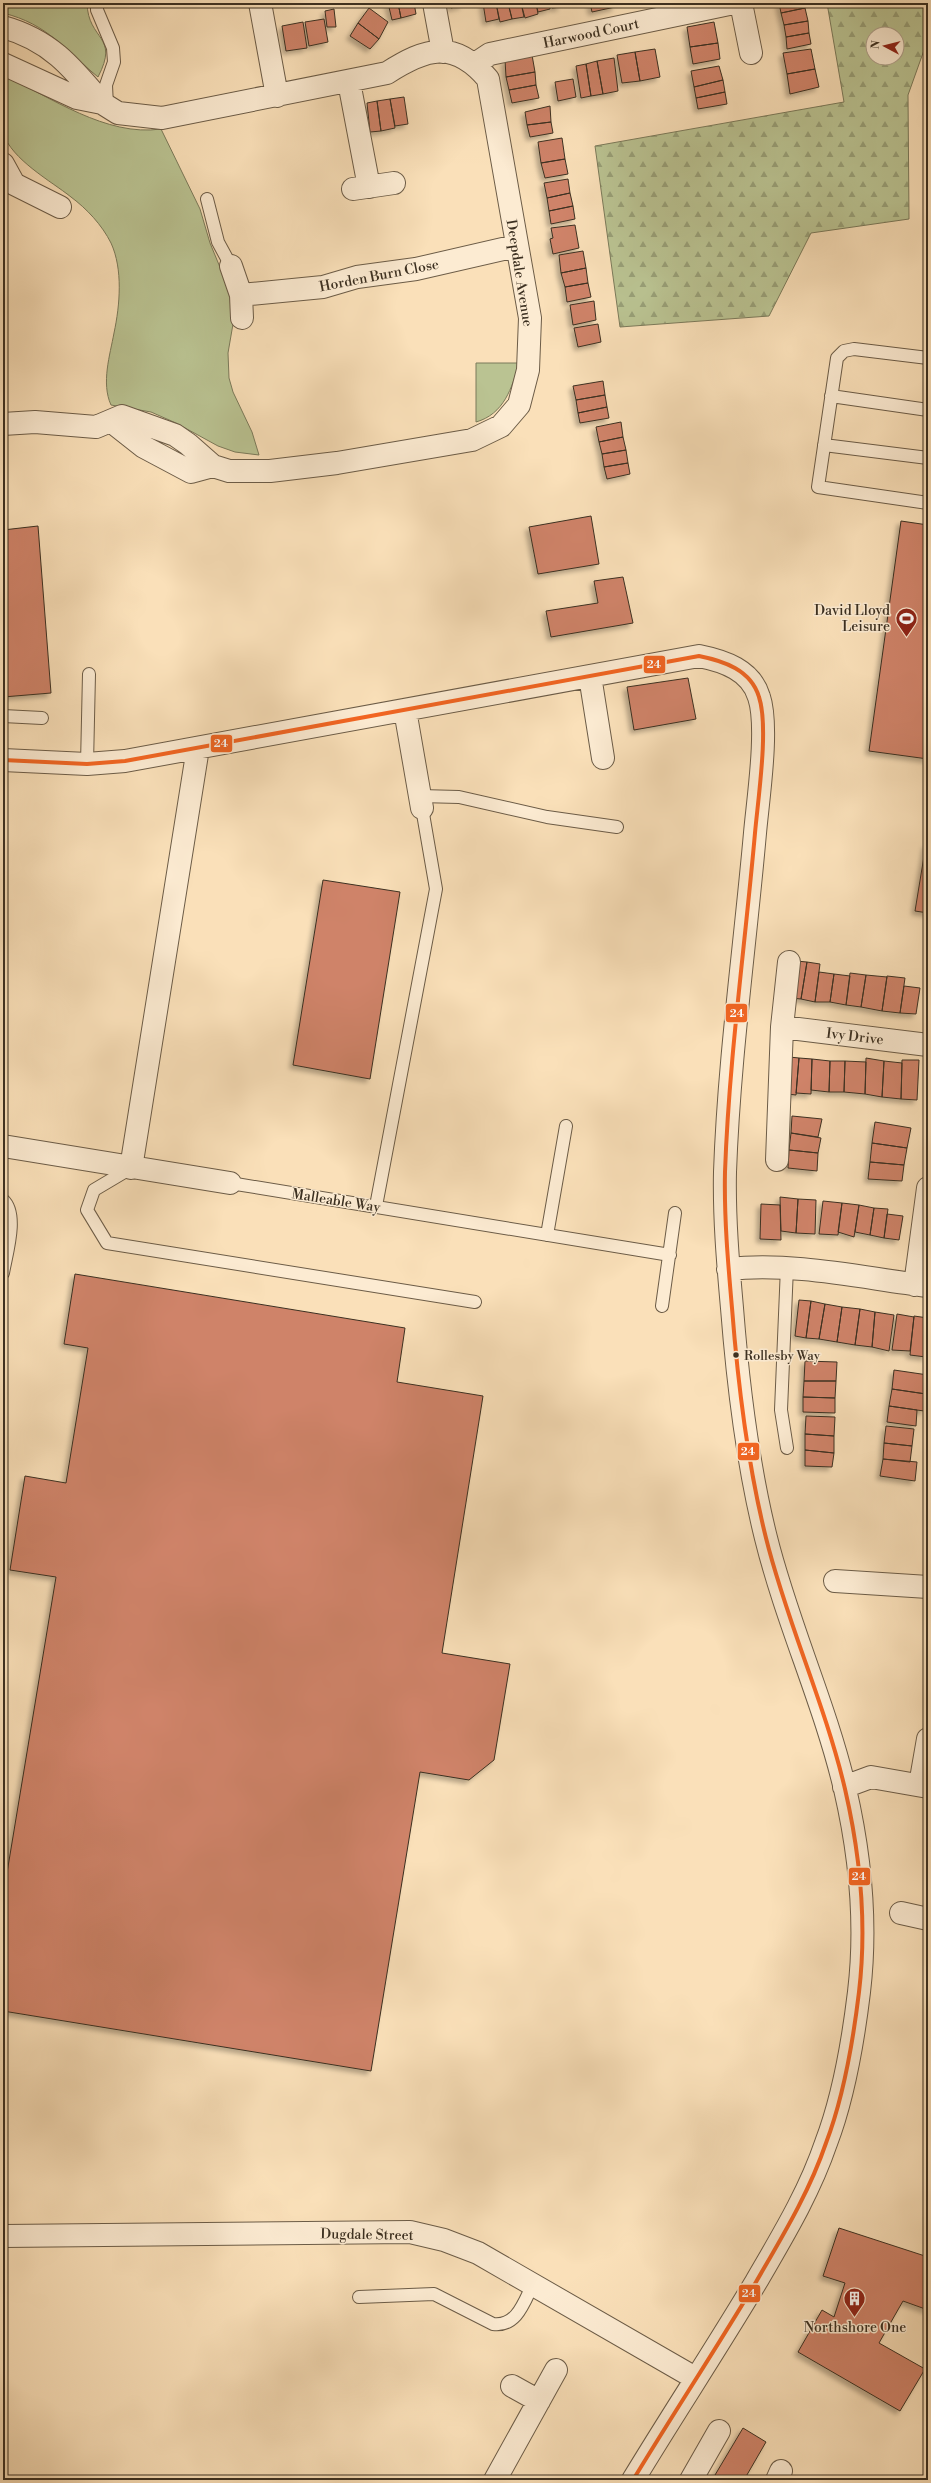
<svg xmlns="http://www.w3.org/2000/svg" width="931" height="2483" font-family="'Libre Bodoni',serif">
<style>
.grass{fill:#bac392;stroke:#7b7a5a}
.forest{fill:url(#forest-firs);stroke:#7b7a5a;fill-rule:evenodd}
.building{fill:#cf8369;stroke:#3c3021;filter:url(#shadow)}
.lines{fill:none;stroke-linecap:round;stroke-linejoin:round}
.lane-casing{stroke:#6c5c47;stroke-width:14}
.street-casing{stroke:#6c5c47;stroke-width:24}
.lane{stroke:#fcebd2;stroke-width:12}
.street{stroke:#fcebd2;stroke-width:22}
.bus-1-casing{stroke:#fcebd2;stroke-width:7}
.bus-1{stroke:#f26522;stroke-width:4}
.bus-dot{fill:#3c3021;stroke:#fcebd2;stroke-width:1.5}
.labels{text-anchor:middle;stroke-width:3;stroke-linejoin:round;paint-order:stroke}
.bus-label{font-size:13px;fill:#3c3021;stroke:#fcebd2;text-anchor:start}
.street-label{font-size:14px;fill:#3c3021;stroke:#fcebd2}
.poi-label{font-size:14px;fill:#3c3021;stroke:#fcebd2;text-anchor:end}
.line-badge{stroke:#fcebd2;stroke-width:1.5}
.badge-label{font-size:11px;text-anchor:middle;font-weight:bold;fill:#fff}
</style>
<defs>
<pattern id="forest-firs" width="22" height="20" patternUnits="userSpaceOnUse"><rect width="22" height="20" fill="#bac392"/><path d="M5 1l3.5 6h-7zM16 11l3.5 6h-7z" fill="#989f77"/></pattern>
<filter id="shadow"><feDropShadow dx="-3.5" dy="3.5" stdDeviation="2" flood-color="#0004"/></filter>
</defs>
<rect width="100%" height="100%" fill="#fae0b9"/>
<filter id="stains"><feTurbulence type="fractalNoise" baseFrequency=".005" numOctaves="4"/><feColorMatrix values="0 0 0 0 .2 0 0 0 0 .09 0 0 0 0 .02 0 0 0 .5 -.17"/></filter>
<radialGradient id="worn" r=".72"><stop offset=".6" stop-color="#630" stop-opacity="0"/><stop offset="1" stop-color="#630" stop-opacity=".3"/></radialGradient>
<path class="grass" d="M3 3H87C88 41 120 35 98 77 65 50 48 24 3 13Z
M3 75C51 97 106 137 161 129L200 209 210 243 231 294 233 324 228 353 229 378 233 392 252 432 259 455 235 452 218 446 176 423 151 412 111 405C101 383 110 355 114 333 120 305 123 269 111 243 102 225 87 209 71 197 51 181 12 160 3 133 0 122 3 89 3 75Z
M476 363H519C512 388 504 414 476 422Z"/>
<path class="forest" d="M827 3H928V39L908 95 909 219 811 233 769 316 620 327 595 146 844 102ZM873 34H897V58H873Z"/>
<path class="building" d="M388 3H398L401 18 392 20Z
M398 3H414L416 14 401 18Z
M450 3H463V5L451 8Z
M483 3H496L499 19 486 22Z
M496 3H508L512 19 500 22Z
M508 3H521L524 17 512 19Z
M521 3H536L538 14 525 18Z
M536 3H549L550 9 538 12Z
M551 3H560L561 7 552 8Z
M590 3H615V7L592 12Z
M779 3H804L805 8 781 13Z
M369 8 388 22 379 39 358 23Z
M805 8 808 21 784 25 781 13Z
M334 9 336 27H327L325 11Z
M324 19 328 42 309 46 305 22Z
M808 21 809 33 786 37 784 25Z
M303 22 307 48 286 51 282 26Z
M714 22 718 43 690 47 687 27Z
M358 23 379 39 370 49 350 36Z
M809 33 811 44 787 49 786 37Z
M718 43 720 59 693 64 690 47Z
M655 49 660 77 640 81 635 52Z
M811 49 815 69 787 74 783 53Z
M635 52 640 81 622 83 617 55Z
M532 55 535 72 506 77 505 60Z
M614 58 618 91 603 94 597 61Z
M597 61 603 94 591 96 586 64Z
M586 64 591 96 581 98 576 66Z
M719 66 723 80 694 87 691 71Z
M815 69 819 87 790 94 787 74Z
M535 72 536 85 509 90 506 77Z
M573 79 576 97 558 101 555 82Z
M723 80 725 92 696 98 694 87Z
M536 85 539 98 512 103 509 90Z
M725 92 727 104 698 109 696 98Z
M404 97 408 124 395 126 390 99Z
M390 99 395 128 381 131 377 101Z
M377 101 381 131 370 132 367 103Z
M550 106 551 122 527 125 525 112Z
M551 122 553 133 530 137 527 125Z
M562 138 565 159 541 163 538 142Z
M565 159 568 174 545 178 541 163Z
M568 179 570 193 547 198 544 183Z
M570 193 573 206 549 211 547 198Z
M573 206 575 219 551 224 549 211Z
M575 225 579 248 553 254 550 239 553 238 551 228Z
M583 251 586 268 561 273 559 255Z
M586 268 588 283 565 287 561 273Z
M588 283 591 297 567 302 565 287Z
M594 301 596 320 573 325 570 305Z
M598 324 601 342 578 347 574 328Z
M603 381 605 395 576 400 573 386Z
M605 395 607 407 578 413 576 400Z
M607 407 609 418 580 423 578 413Z
M621 422 623 437 599 442 596 427Z
M623 437 626 450 602 454 599 442Z
M626 450 628 463 604 467 602 454Z
M628 463 630 474 607 479 604 467Z
M591 516 599 564 538 574 529 527Z
M901 521 928 525V759L869 751Z
M38 526 51 693 3 697V530Z
M623 577 633 623 551 637 546 611 598 603 594 581Z
M688 678 696 719 634 730 627 687Z
M926 844 928 845V913L915 911Z
M323 880 400 892 370 1079 293 1065Z
M796 961 807 962 801 999 791 998Z
M807 962 820 964 815 1002 801 999Z
M819 972 834 974 830 1002H815Z
M850 973 866 975 861 1007 846 1005Z
M834 974 850 976 846 1005 830 1002Z
M866 975 887 977 882 1011 861 1007Z
M887 976 905 978 900 1013 882 1011Z
M904 986 920 988 916 1014 900 1013Z
M789 1057 799 1058 796 1095 787 1094Z
M799 1058 812 1059 811 1094 796 1093Z
M866 1058 884 1061 882 1097 865 1094Z
M812 1059 830 1061 829 1092 811 1090Z
M902 1060H919L917 1100 901 1099Z
M830 1061H845L844 1092H829Z
M845 1061 866 1062 865 1094 844 1092Z
M884 1061 902 1063 901 1099 882 1097Z
M792 1116 822 1119 818 1137 791 1133Z
M875 1122 911 1128 907 1148 872 1143Z
M791 1133 821 1138 818 1153 789 1150Z
M872 1143 907 1148 904 1165 870 1162Z
M789 1150 818 1153 817 1171 788 1168Z
M870 1162 904 1165 902 1181 868 1179Z
M780 1197 798 1199 796 1233 781 1231Z
M798 1199 816 1200 815 1234 796 1233Z
M823 1201 842 1203 838 1235 819 1234Z
M842 1203 859 1205 854 1237 838 1232Z
M761 1204 780 1205 781 1240 760 1239Z
M859 1205 874 1208 870 1235 855 1232Z
M874 1208 888 1209 884 1238 870 1235Z
M887 1214 903 1216 899 1240 884 1238Z
M75 1274 405 1328 397 1382 483 1396 442 1653 510 1664 494 1760 469 1780 420 1772 371 2071 3 2011V1897L56 1577 10 1570 25 1476 66 1483 88 1348 64 1344Z
M799 1300 811 1301 806 1338 795 1336Z
M811 1301 825 1304 819 1339 806 1338Z
M825 1304 842 1307 837 1342 819 1339Z
M842 1307 860 1309 855 1345 837 1342Z
M860 1309 875 1312 872 1347 855 1345Z
M875 1312 894 1315 889 1351 872 1347Z
M897 1314 914 1317 910 1351 892 1350Z
M914 1316 928 1318 926 1357 910 1355Z
M805 1361 837 1362 836 1381H804Z
M894 1370 928 1375 926 1394 892 1389Z
M804 1381H836L835 1398 803 1397Z
M892 1389 926 1394 924 1411 889 1406Z
M803 1397 835 1398V1413L803 1412Z
M889 1406 917 1410 916 1426 887 1422Z
M806 1416 835 1417 834 1436 805 1434Z
M886 1426 914 1429 912 1446 884 1443Z
M805 1434 834 1436V1453L805 1450Z
M884 1443 912 1446 910 1462 883 1459Z
M805 1450 834 1453 832 1467 805 1466Z
M883 1459 917 1462 915 1481 880 1476Z
M839 2228 928 2257V2310L903 2301 879 2343 925 2369 900 2411 798 2352 822 2310 834 2317 845 2283 823 2276Z
M743 2428 766 2442 744 2480H725L715 2475Z"/>
<g class="lines">
<defs>
<path id="lane" d="M97 3V10L113 48 114 62 106 85 107 106
M207 199 218 242 231 266
M928 358 854 349 844 351 837 358 818 487 928 503
M831 396 928 410
M824 445 928 458
M3 716 42 718
M87 764 89 674
M420 796 459 797 547 817 617 827
M131 1168 94 1190 87 1210 107 1243 475 1302
M230 1183 670 1255
M3 1200C19 1214 6 1255 3 1273
M376 1206 436 889 422 808
M547 1235 566 1126
M787 1267 781 1410 787 1448
M662 1306 675 1213
M359 2297 434 2294 493 2324C517 2327 524 2302 533 2284"/>
<path id="street" d="M260 3 277 96
M434 3 443 52
M741 3 751 53
M3 27C50 40 72 67 102 103
M3 64 77 98 102 103 118 113 162 118 387 73C426 48 454 39 488 79L530 318 528 370 519 405 501 426 472 440 337 463 270 471H229L213 466 188 444 175 435 122 416 96 427 35 422 3 424
M475 64 490 54 734 3
M349 82 369 187
M3 164 14 184 60 207
M353 189 394 183
M231 266 241 295 242 318
M241 295 323 287 357 277 416 269 516 246
M111 421 144 447 191 472 213 466
M590 676 603 758
M405 710 422 808
M3 760 87 764 125 761 699 656C724 661 751 670 759 697 769 727 758 799 755 833 745 946 729 1059 725 1172 724 1217 728 1263 732 1308 738 1385 747 1462 766 1538 787 1623 825 1704 845 1789 860 1854 867 1925 859 1992 853 2042 844 2096 826 2143 809 2193 782 2237 756 2282 716 2349 673 2414 633 2480
M782 1027 928 1045
M3 1146 230 1183
M777 1160 782 1027 789 962
M131 1168 198 748
M728 1269C795 1262 862 1278 928 1286
M915 1285 928 1188
M835 1581 928 1587
M920 1785 928 1739
M844 1787 871 1777 928 1787
M901 1913 928 1919
M3 2236 410 2232 444 2240 478 2253 695 2378
M512 2386 539 2401
M495 2480 556 2370
M691 2480 719 2431
M777 2480 781 2471"/>
</defs>
<use href="#lane" class="lane-casing"/>
<use href="#street" class="street-casing"/>
<use href="#lane" class="lane"/>
<use href="#street" class="street"/>
<defs>
<path id="bus-1" d="M3 760 87 764 125 761 699 656C724 661 751 670 759 697 769 727 758 799 755 833 745 946 729 1059 725 1172 724 1217 728 1263 732 1308 738 1385 747 1462 766 1538 787 1623 825 1704 845 1789 860 1854 867 1925 859 1992 853 2042 844 2096 826 2143 809 2193 782 2237 756 2282 716 2349 673 2414 633 2480"/>
</defs>
<use href="#bus-1" class="bus-1-casing"/>
<use href="#bus-1" class="bus-1"/>
</g>
<defs>
<symbol id="stadium-pin" viewBox="-11 -11 22 30"><path d="M0 17L-7.5 6A9.5 9.5 0 1 1 7.5 6Z" fill="#8f2418" stroke="#fcebd2"/><path d="M0-5a6.5 5 0 1 0 0 10a6.5 5 0 1 0 0-10ZM-3.5-1.8h7v3.6h-7Z" fill="#fff"/></symbol>
<symbol id="building-pin" viewBox="-11 -11 22 30"><path d="M0 17L-7.5 6A9.5 9.5 0 1 1 7.5 6Z" fill="#8f2418" stroke="#fcebd2"/><path d="M-4-6H4V6H1V3H-1V6H-4ZM-2.5-4.3h1.7v1.8h-1.7ZM.8-4.3h1.7v1.8H.8ZM-2.5-1h1.7V.8h-1.7ZM.8-1h1.7V.8H.8Z" fill="#fff"/></symbol>
</defs>
<g fill-rule="evenodd">
<use href="#stadium-pin" x="894" y="606" width="25" height="34"/>
<use href="#building-pin" x="842" y="2286" width="25" height="34"/>
</g>
<circle class="bus-dot" cx="736" cy="1355" r="3.5"/>
<g class="labels">
<g class="bus-label">
<text x="744" y="1360">Rollesby Way</text>
</g>
<g class="street-label">
<text transform="translate(591 33) rotate(-12)" y="5">Harwood Court</text>
<text transform="translate(520 273) rotate(81)" y="5">Deepdale Avenue</text>
<text transform="translate(379 275) rotate(-11)" y="5">Horden Burn Close</text>
<text transform="translate(855 1036) rotate(7)" y="5">Ivy Drive</text>
<text transform="translate(336 1200) rotate(9)" y="5">Malleable Way</text>
<text transform="translate(367 2234) rotate(1)" y="5">Dugdale Street</text>
</g>
<g class="poi-label">
<text x="890" y="615">David Lloyd<tspan x="890" dy="16">Leisure</tspan></text>
<text x="855" y="2332" text-anchor="middle">Northshore One</text>
</g>
</g>
<g class="line-badge">
<rect x="643" y="655" width="23" height="19" rx="4" fill="#f26522"/>
<rect x="210" y="734" width="23" height="19" rx="4" fill="#f26522"/>
<rect x="725" y="1003" width="23" height="20" rx="4" fill="#f26522"/>
<rect x="737" y="1442" width="23" height="19" rx="4" fill="#f26522"/>
<rect x="848" y="1867" width="23" height="19" rx="4" fill="#f26522"/>
<rect x="738" y="2284" width="23" height="19" rx="4" fill="#f26522"/>
</g>
<g class="badge-label">
<text x="654" y="668">24</text>
<text x="221" y="747">24</text>
<text x="737" y="1017">24</text>
<text x="748" y="1455">24</text>
<text x="859" y="1880">24</text>
<text x="749" y="2297">24</text>
</g>
<rect width="931" height="2483" fill="none" stroke="#fae0b9" stroke-width="16"/>
<rect x="4" y="4" width="923" height="2475" fill="none" stroke="#3c3021" stroke-width="2"/>
<rect x="8" y="8" width="915" height="2467" fill="none" stroke="#3c3021"/>
<g transform="translate(885 46) rotate(277)"><circle r="19" fill="#fcebd2" stroke="#afa08b"/>
<path d="M0-3L7 15L0 10L-7 15Z" fill="#8f2418"/>
<text y="-6" font-size="11" font-weight="bold" text-anchor="middle" fill="#3c3021">N</text>
</g>
<rect width="100%" height="100%" filter="url(#stains)"/>
<rect width="100%" height="100%" fill="url(#worn)"/>
</svg>
